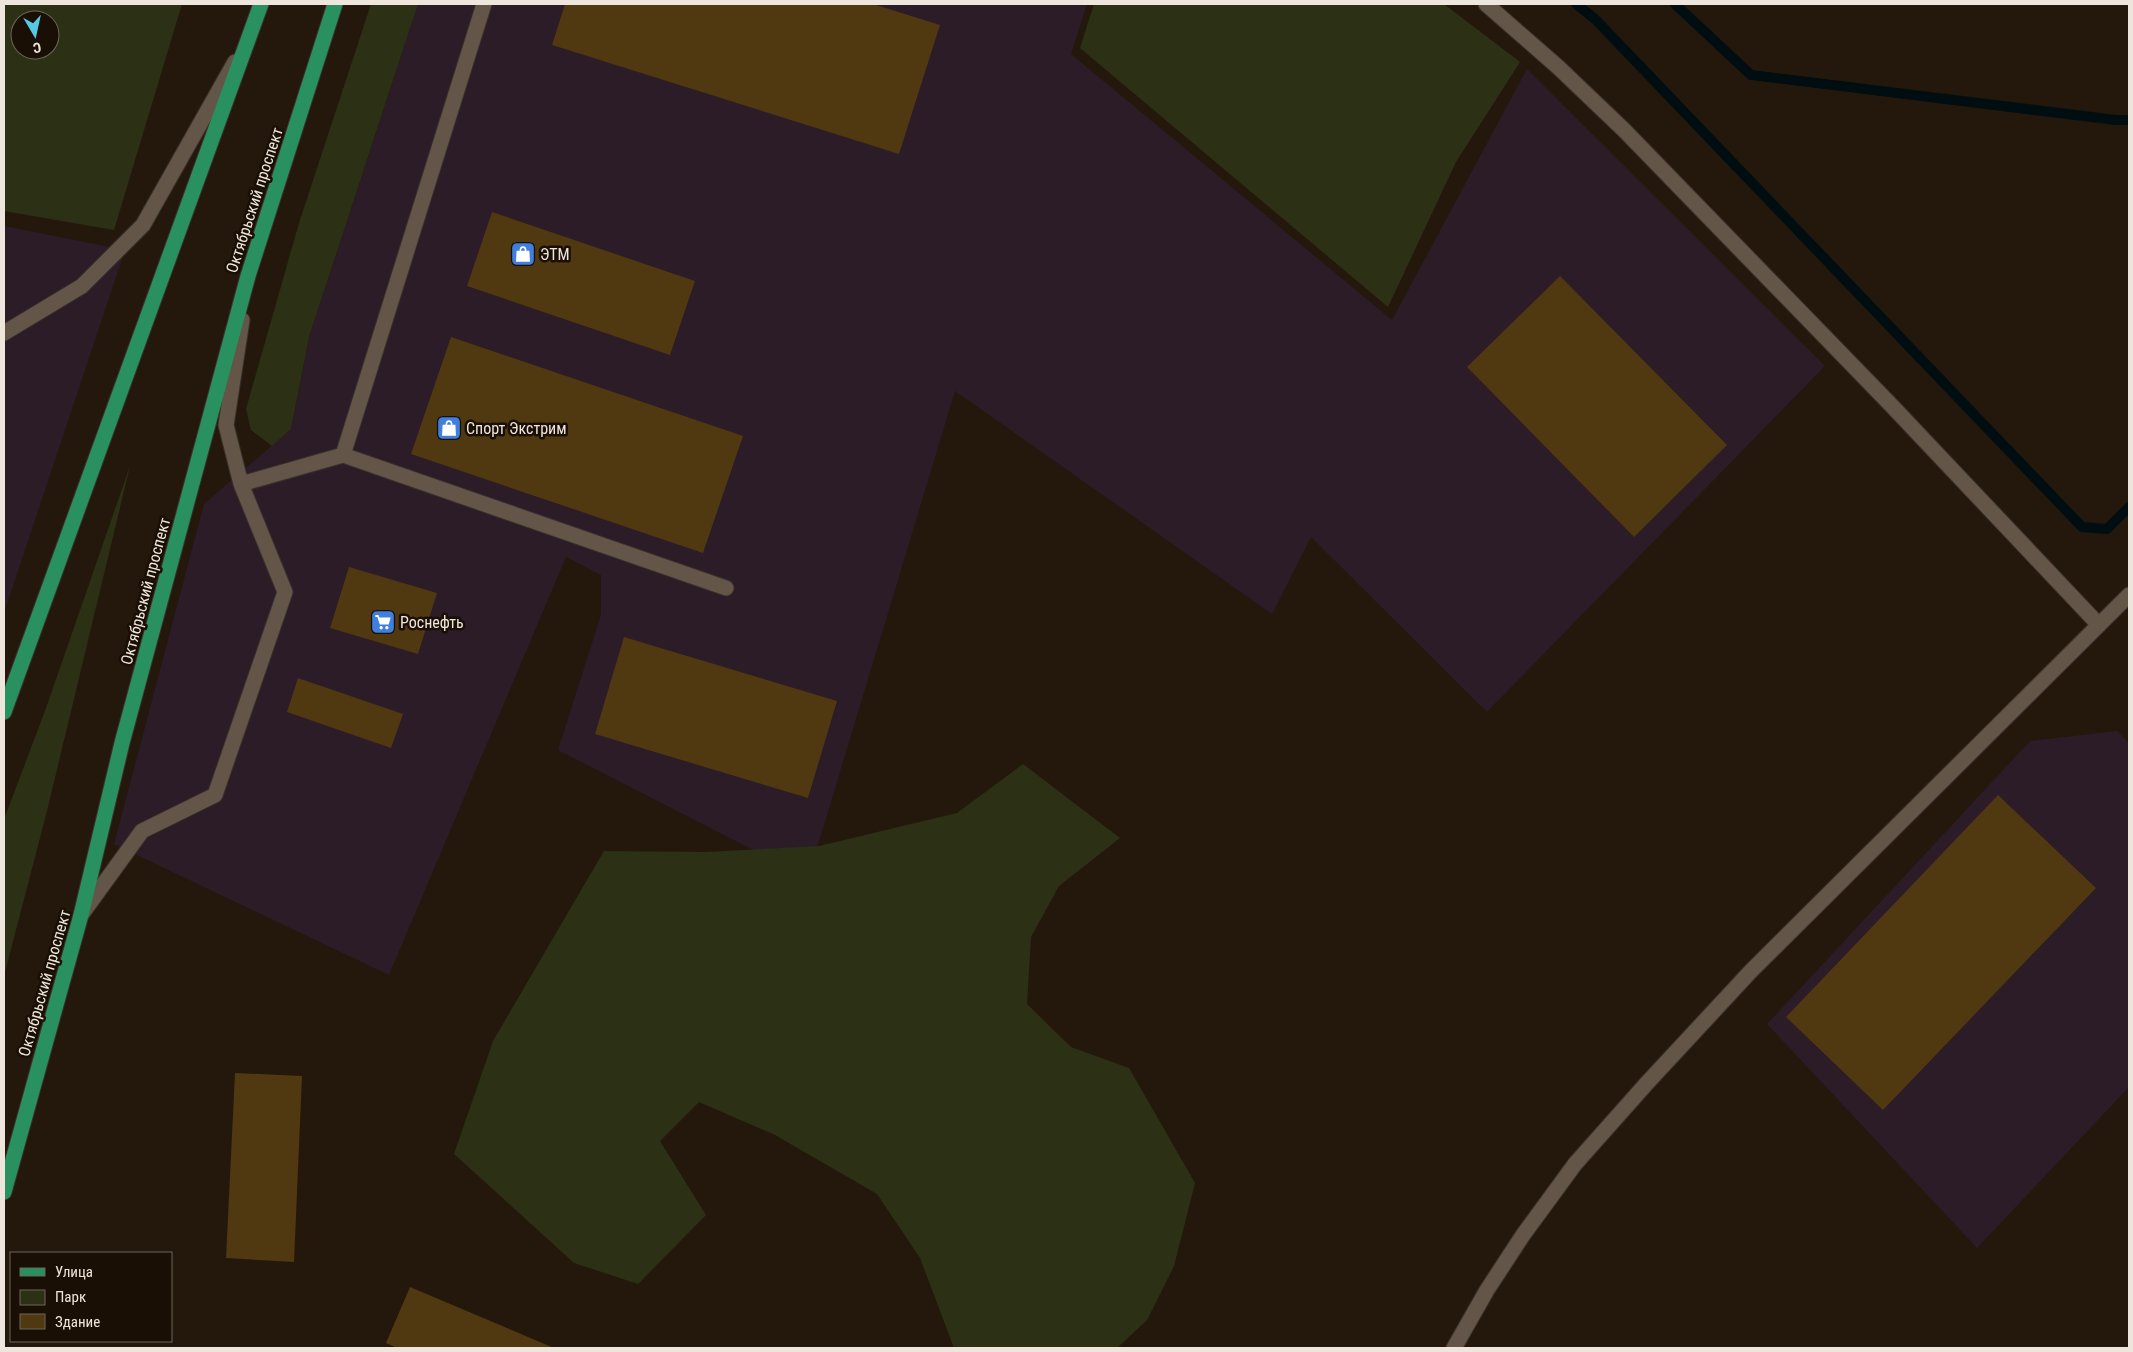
<svg xmlns="http://www.w3.org/2000/svg" width="2133" height="1352" font-family="'Roboto Condensed',sans-serif">
<style>
.commercial{fill:#2b1c27}
.green{fill:#2c3015;fill-rule:evenodd}
.lines{fill:none;stroke-linecap:round;stroke-linejoin:round}
.stream{stroke:#000e11;stroke-width:10}
.building{fill:#503810}
.service-casing{stroke:#3a312c;stroke-width:17}
.primary-casing{stroke:#3a312c;stroke-width:17}
.service{stroke:#635547;stroke-width:15}
.primary{stroke:#29915f;stroke-width:15}
.labels{text-anchor:middle;stroke-width:5;stroke-linejoin:round;paint-order:stroke}
.street-label{font-size:16px;fill:#eee5dd;stroke:#1a0f04}
.poi-label{font-size:16px;fill:#eee5dd;stroke:#1a0f04;text-anchor:start}
</style>
<rect width="100%" height="100%" fill="#24180c"/>
<path class="commercial" d="M418 4H1087L1071 54 1392 320 1527 69 1825 366 1487 712 1311 537 1272 614 955 391 808 878 558 750 601 615V575L566 557 389 975 114 844 204 504 291 429 309 337Z
M4 226 125 250 4 613Z
M2117 731 2129 743V1087L1977 1248 1767 1024 2030 741Z"/>
<path class="green" d="M4 4H182L114 230 4 211ZM20 20H50V50H20Z
M371 4H418L309 337 291 429 272 446 251 430 246 409 299 223Z
M1094 4H1444L1520 62 1456 162 1388 307 1080 48Z
M130 466 47 811 4 976V819L45 711Z
M1023 764 1120 838 1059 886 1031 937 1027 1004 1071 1047 1129 1068 1195 1183 1174 1266 1147 1320 1117 1348H954L920 1258 877 1194 775 1135 699 1102 660 1141 706 1215 638 1284 574 1263 454 1154 493 1041 604 851 705 852 819 846 957 813Z"/>
<g class="lines">
<path class="stream" d="M1576 4 1595 19 2082 527 2107 529 2129 507
M1675 4 1751 75 2116 120H2129"/>
</g>
<path class="building" d="M565 4H873L940 25 899 154 552 45Z
M492 212 695 281 670 355 467 286Z
M1560 276 1727 445 1634 537 1467 367Z
M451 337 743 436 703 553 411 454Z
M349 567 437 593 418 654 330 628Z
M624 637 837 701 808 798 595 734Z
M298 678 403 714 391 748 287 712Z
M1998 795 2096 888 1883 1110 1786 1017Z
M235 1073 302 1076 294 1262 226 1258Z
M410 1287 554 1348H397L386 1343Z"/>
<g class="lines">
<defs>
<path id="service" d="M1486 4 1558 67 1624 130 1892 406 2099 625
M4 333 82 286 143 225 235 62
M343 455 484 4
M241 484 343 455 726 588
M81 915 142 831 215 795 285 592 241 484 226 425 242 320
M1454 1348 1487 1290 1523 1235 1575 1164 1647 1083 1751 971 2129 595"/>
<path id="primary" d="M4 712 261 4
M4 1192 81 915 122 743 248 276 335 4"/>
</defs>
<use href="#service" class="service-casing"/>
<use href="#primary" class="primary-casing"/>
<use href="#service" class="service"/>
<use href="#primary" class="primary"/>
</g>
<defs>
<symbol id="shop-square" viewBox="-11 -11 22 22"><rect x="-9" y="-9" width="18" height="18" rx="4" fill="#3f7fe0" stroke="#1a0f04"/><path d="M-5-2.5h2.3a2.7 3.5 0 0 1 5.4 0H5L5.5 6h-11ZM-1.5-2.5h3a1.5 2.3 0 0 0-3 0Z" fill="#fff"/></symbol>
<symbol id="supermarket-square" viewBox="-11 -11 22 22"><rect x="-9" y="-9" width="18" height="18" rx="4" fill="#3f7fe0" stroke="#1a0f04"/><path d="M-6-5.5h2.5l.6 2H6L4.5 2H-2.5L-4.4-4H-6ZM-1.5 3.2a1.3 1.3 0 1 0 .1 0ZM3 3.2a1.3 1.3 0 1 0 .1 0Z" fill="#fff"/></symbol>
</defs>
<g fill-rule="evenodd">
<use href="#shop-square" x="509" y="240" width="28" height="28"/>
<use href="#shop-square" x="435" y="414" width="28" height="28"/>
<use href="#supermarket-square" x="369" y="608" width="28" height="28"/>
</g>
<g class="labels">
<g class="street-label">
<text transform="translate(254 200) rotate(-72)" y="6">Октябрьский проспект</text>
<text transform="translate(145 591) rotate(-75)" y="6">Октябрьский проспект</text>
<text transform="translate(44 983) rotate(-74)" y="6">Октябрьский проспект</text>
</g>
<g class="poi-label">
<text x="540" y="260">ЭТМ</text>
<text x="466" y="434">Спорт Экстрим</text>
<text x="400" y="628">Роснефть</text>
</g>
</g>
<rect width="2133" height="1352" fill="none" stroke="#eee5dd" stroke-width="10"/>
<rect x="10" y="1252" width="162" height="90" fill="#1a0f04" stroke="#6f655b"/>
<rect x="20" y="1268" width="25" height="8" fill="#29915f" stroke="#6f655b"/>
<text x="55" y="1277" font-size="15" fill="#eee5dd">Улица</text>
<rect x="20" y="1290" width="25" height="15" fill="#2c3015" stroke="#6f655b"/>
<text x="55" y="1302" font-size="15" fill="#eee5dd">Парк</text>
<rect x="20" y="1314" width="25" height="15" fill="#503810" stroke="#6f655b"/>
<text x="55" y="1327" font-size="15" fill="#eee5dd">Здание</text>
<g transform="translate(35 35) rotate(171)"><circle r="24" fill="#1a0f04" stroke="#6f655b"/>
<path d="M0-4L9 19L0 12L-9 19Z" fill="#57c9e2"/>
<text y="-8" font-size="14" font-weight="bold" text-anchor="middle" fill="#eee5dd">С</text>
</g>
</svg>
